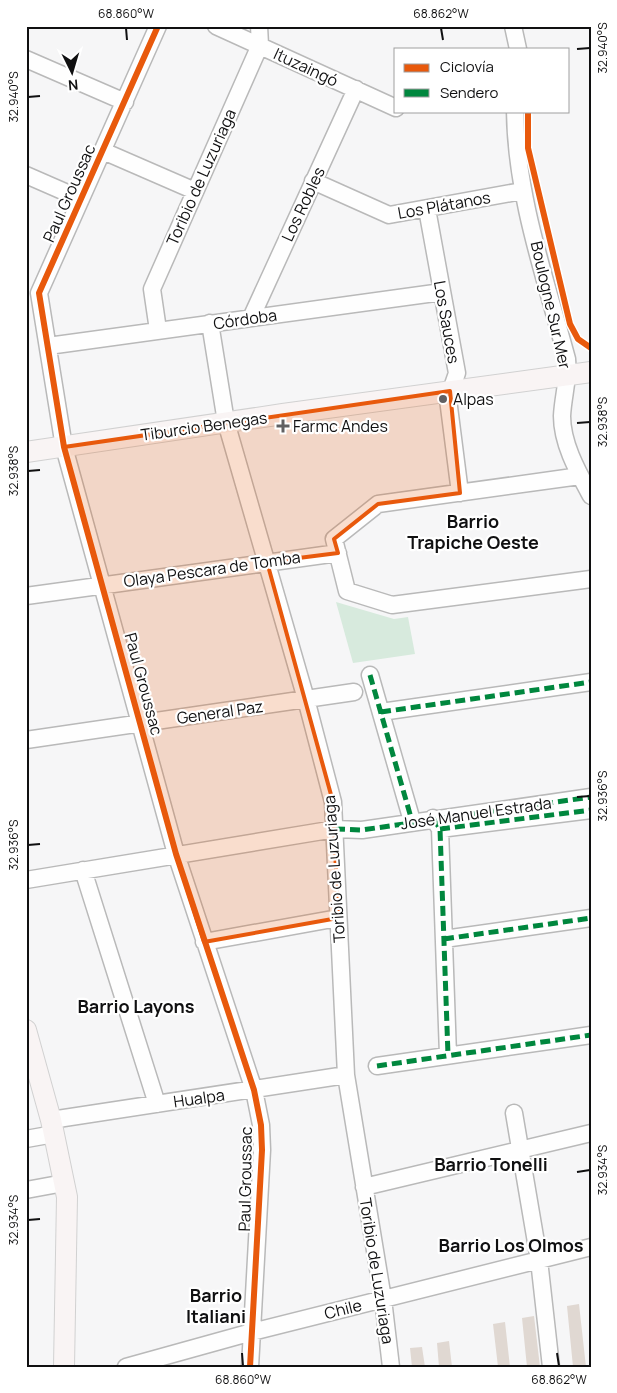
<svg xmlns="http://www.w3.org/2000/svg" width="617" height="1393" font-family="Manrope,sans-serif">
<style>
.green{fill:#d7eadd}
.building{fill:#e0d8d2}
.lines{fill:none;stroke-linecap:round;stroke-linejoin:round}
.minor-casing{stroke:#b9b9b9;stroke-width:19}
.major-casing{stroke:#d1d1d1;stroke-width:22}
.minor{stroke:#fefefe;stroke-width:16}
.major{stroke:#f9f4f4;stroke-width:20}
.quiet{stroke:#00873e;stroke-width:5;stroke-dasharray:10 5;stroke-linecap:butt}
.cycleway-casing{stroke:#fff;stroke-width:9}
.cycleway{stroke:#e8590c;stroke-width:6}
.marked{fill:#e8590c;fill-opacity:0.2;stroke:#e8590c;stroke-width:4;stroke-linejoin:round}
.ticks{fill:none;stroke:#101011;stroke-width:2}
.poi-dot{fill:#606062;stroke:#fff;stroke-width:2}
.labels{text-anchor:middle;stroke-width:4.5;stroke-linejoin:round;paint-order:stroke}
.street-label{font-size:16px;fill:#101011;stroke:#fff}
.poi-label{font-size:16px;fill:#101011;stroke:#fff;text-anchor:start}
.neighbourhood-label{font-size:18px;font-weight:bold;fill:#101011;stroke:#fff}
.neatline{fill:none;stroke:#101011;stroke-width:2}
.ticks-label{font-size:12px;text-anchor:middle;fill:#101011}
</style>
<rect width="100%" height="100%" fill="#f6f6f7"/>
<path class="green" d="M336 602 394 619 408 617 415 654 353 663Z"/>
<path class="building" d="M579 1304 586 1367H573L567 1306Z
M534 1316 540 1367H527L522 1318Z
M505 1322 510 1367H498L493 1324Z
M449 1341 452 1367H439L437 1343Z
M422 1347 425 1367H412L410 1348Z"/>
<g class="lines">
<defs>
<path id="minor" d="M158 26 39 293 64 447 176 854 254 1090 261 1125 262 1150 250 1367
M216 26 396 108
M513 26 518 49
M26 59 125 102
M515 111C516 196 545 277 567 359 569 378 563 396 562 416 562 444 578 472 591 496
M103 151 195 191
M26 175 81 199
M313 181 389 215 522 191
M427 209 457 373 448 399 460 493
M251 318 356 89
M210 323 226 422 306 699 333 802 346 1075 383 1299 391 1367
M158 330 152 289 260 45 259 26
M48 346 442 292
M580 476 378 504 334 539 347 591 392 605 591 579
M26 596 338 553
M370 675 412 821
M381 712 591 682
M26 740 354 692
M433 818 440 829 448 1055
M440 829 591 810
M83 870 157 1104
M26 880 335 829 362 830 591 797
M444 939 591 918
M204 942 338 918
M377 1066 591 1035
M514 1113 539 1260 551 1367
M51 1120 346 1075
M26 1139 54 1134
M364 1187 591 1133
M26 1190 64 1183
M126 1367 252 1332 591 1247"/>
<path id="major" d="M26 452 283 414 591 372
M26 1030 51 1120 67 1197 64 1367"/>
</defs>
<use href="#minor" class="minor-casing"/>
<use href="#major" class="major-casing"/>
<use href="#minor" class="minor"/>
<use href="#major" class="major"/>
<path class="quiet" d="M370 675 412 821
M381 712 591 682
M433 818 440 829 448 1055
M335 829 362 830 591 797
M440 829 591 810
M444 939 591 918
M377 1066 591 1035"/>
<defs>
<path id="cycleway" d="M158 26 39 293 64 447 176 854 254 1090 261 1125 262 1150 250 1367
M528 111V148L570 324 578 339 591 348"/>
</defs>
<use href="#cycleway" class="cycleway-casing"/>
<use href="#cycleway" class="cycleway"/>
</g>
<path class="marked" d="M450 391 460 493 378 504 334 539 338 553 267 562 333 802 338 918 204 942 176 854 64 447Z"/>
<path class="ticks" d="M126 28 127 40M441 28 443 40M577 49 590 48M28 97 40 96M577 423 590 422M28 471 40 470M577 797 590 796M28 845 40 844M577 1172 590 1170M28 1220 40 1219M242 1353 243 1366M557 1353 559 1366"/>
<g class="poi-dot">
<circle cx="443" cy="399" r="5"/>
<path d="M280.5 418.5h5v5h5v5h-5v5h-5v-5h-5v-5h5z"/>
</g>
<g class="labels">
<g class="street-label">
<text transform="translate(306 67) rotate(25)" y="6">Ituzaingó</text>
<text transform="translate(201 177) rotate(-66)" y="6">Toribio de Luzuriaga</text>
<text transform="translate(69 193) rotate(-66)" y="6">Paul Groussac</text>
<text transform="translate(303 204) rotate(-65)" y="6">Los Robles</text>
<text transform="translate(444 205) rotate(-10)" y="6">Los Plátanos</text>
<text transform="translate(551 305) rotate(77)" y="6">Boulogne Sur Mer</text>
<text transform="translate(245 319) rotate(-8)" y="6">Córdoba</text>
<text transform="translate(447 322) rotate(80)" y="6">Los Sauces</text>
<text transform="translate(204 426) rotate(-8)" y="6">Tiburcio Benegas</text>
<text transform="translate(212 569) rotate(-8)" y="6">Olaya Pescara de Tomba</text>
<text transform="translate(144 684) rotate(75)" y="6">Paul Groussac</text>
<text transform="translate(220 712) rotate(-8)" y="6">General Paz</text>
<text transform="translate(476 813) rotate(-8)" y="6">José Manuel Estrada</text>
<text transform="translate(334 869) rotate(-94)" y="6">Toribio de Luzuriaga</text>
<text transform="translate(199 1098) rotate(-8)" y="6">Hualpa</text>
<text transform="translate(245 1179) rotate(-89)" y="6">Paul Groussac</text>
<text transform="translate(377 1271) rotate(81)" y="6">Toribio de Luzuriaga</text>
<text transform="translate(343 1309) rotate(-14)" y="6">Chile</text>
</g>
<g class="poi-label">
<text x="453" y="405">Alpas</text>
<text x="293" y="432">Farmc Andes</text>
</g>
<g class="neighbourhood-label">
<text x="473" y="528">Barrio<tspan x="473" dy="21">Trapiche Oeste</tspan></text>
<text x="136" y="1013">Barrio Layons</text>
<text x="491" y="1171">Barrio Tonelli</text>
<text x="511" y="1252">Barrio Los Olmos</text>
<text x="216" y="1302">Barrio<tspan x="216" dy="21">Italiani</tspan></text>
</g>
</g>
<rect width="617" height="1393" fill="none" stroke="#ffffff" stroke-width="55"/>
<rect x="394" y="48" width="175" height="65" fill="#ffffff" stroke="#9f9fa0"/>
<rect x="404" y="64" width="25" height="8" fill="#e8590c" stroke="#9f9fa0"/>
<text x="440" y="72" font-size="15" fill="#101011">Ciclovía</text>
<rect x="404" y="89" width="25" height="8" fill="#00873e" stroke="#9f9fa0"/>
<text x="440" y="98" font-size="15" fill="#101011">Sendero</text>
<g transform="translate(72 72) rotate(175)" stroke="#ffffff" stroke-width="4" paint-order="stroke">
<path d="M0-4L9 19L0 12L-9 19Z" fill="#101011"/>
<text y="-8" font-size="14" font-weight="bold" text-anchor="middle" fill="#101011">N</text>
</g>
<rect x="28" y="28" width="562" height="1338" class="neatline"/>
<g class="ticks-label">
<text x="126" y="18">68.860°W</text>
<text x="441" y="18">68.862°W</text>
<text transform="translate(603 48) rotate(-90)" y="4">32.940°S</text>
<text transform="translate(14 97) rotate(-90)" y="4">32.940°S</text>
<text transform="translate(603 422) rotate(-90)" y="4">32.938°S</text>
<text transform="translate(14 471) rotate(-90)" y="4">32.938°S</text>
<text transform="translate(603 796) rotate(-90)" y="4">32.936°S</text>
<text transform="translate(14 845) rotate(-90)" y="4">32.936°S</text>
<text transform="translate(603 1170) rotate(-90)" y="4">32.934°S</text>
<text transform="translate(14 1220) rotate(-90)" y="4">32.934°S</text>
<text x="243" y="1384">68.860°W</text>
<text x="559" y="1384">68.862°W</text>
</g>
</svg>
